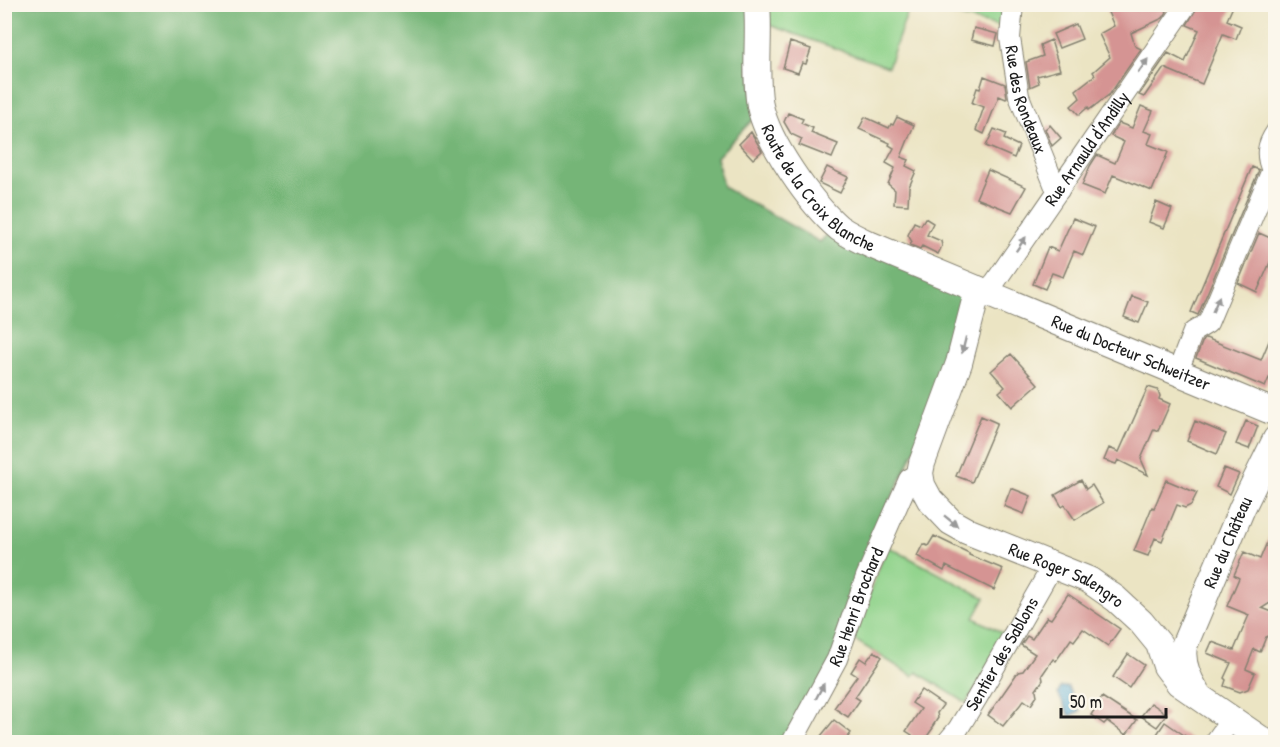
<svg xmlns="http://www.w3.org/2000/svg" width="1280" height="747" font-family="'Patrick Hand',sans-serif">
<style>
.green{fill:#90d38b;stroke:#567854;stroke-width:1.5}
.forest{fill:#74b577;stroke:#48684a;stroke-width:1.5}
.water{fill:#56a9d1;stroke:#396276;stroke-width:1.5}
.building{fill:#d59493}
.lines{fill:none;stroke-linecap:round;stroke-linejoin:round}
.minor-casing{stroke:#848070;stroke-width:22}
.major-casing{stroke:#848070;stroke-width:28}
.minor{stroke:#fff;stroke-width:20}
.major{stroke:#fff;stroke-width:26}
.oneway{fill:#999}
.labels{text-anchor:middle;stroke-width:6;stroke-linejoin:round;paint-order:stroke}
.street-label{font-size:18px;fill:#1c1c1c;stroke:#fbf7ec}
</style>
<rect width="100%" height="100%" fill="#fbf7ec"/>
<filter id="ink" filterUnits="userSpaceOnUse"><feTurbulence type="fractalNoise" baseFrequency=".0167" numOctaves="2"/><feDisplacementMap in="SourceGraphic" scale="12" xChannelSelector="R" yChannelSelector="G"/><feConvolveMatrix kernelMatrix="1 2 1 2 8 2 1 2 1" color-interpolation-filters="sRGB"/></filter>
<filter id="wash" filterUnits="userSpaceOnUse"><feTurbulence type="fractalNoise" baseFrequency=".008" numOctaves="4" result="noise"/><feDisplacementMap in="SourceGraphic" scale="24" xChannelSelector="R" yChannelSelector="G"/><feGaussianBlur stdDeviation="1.35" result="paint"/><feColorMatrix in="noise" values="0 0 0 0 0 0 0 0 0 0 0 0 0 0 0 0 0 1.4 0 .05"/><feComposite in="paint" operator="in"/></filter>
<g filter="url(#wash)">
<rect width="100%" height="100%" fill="#ebe4c3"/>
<path class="green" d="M912 4 1013 5 1011 29 912 5Z
M764 5H910L888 67 763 23Z
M887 546 985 598 974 618 1009 636 966 703 917 672 913 676 853 639Z"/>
<path class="forest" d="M4 5H755L760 112 717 157 723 187 820 242 835 226 968 299 953 371 886 510 833 658 785 742H5Z"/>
<path class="water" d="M1061 687H1068L1080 711 1070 716 1058 694Z"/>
<g id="blocks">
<path class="building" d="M1117 4H1163L1167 12 1163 18 1131 33 1135 46 1141 49 1110 94 1089 110 1088 107 1079 115 1071 106 1080 98 1076 90 1095 75 1093 72 1110 57 1099 34 1114 26 1107 10Z
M1199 4H1234L1227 20 1241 26 1236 39 1223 34 1202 84 1164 68 1144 97 1139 95 1168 53 1185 62 1199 30 1187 25Z
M1076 24 1082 39 1059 48 1053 34Z
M974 28 998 34 995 46 971 40Z
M1051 40 1060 70 1037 76 1039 83 1030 87 1026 62 1043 56 1040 45Z
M790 42 811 49 806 64 802 63 798 73 783 68Z
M984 76 1005 84 1007 97 1006 99 999 96 984 134 976 130 984 107 972 103 977 88 980 89Z
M1141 106 1153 111 1144 131 1152 134 1148 144 1168 152 1152 191 1113 175 1105 194 1082 185 1090 166 1097 155 1115 163 1124 142 1111 136 1119 123 1132 128Z
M788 113 803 119 801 123 813 128 811 133 838 144 832 158 799 145 802 139 791 134 784 122Z
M865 117 889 128 891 124 893 125 897 117 914 125 901 157 909 160 906 166 916 171 909 187 908 205 894 204 895 190 888 184 895 168 886 163 894 148 889 145 890 143 859 129Z
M1050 125 1061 138 1052 146 1045 129Z
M994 129 1006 134 1004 139 1019 146 1014 158 986 146Z
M751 132 762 151 753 159 739 144Z
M827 167 848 177 840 193 819 183Z
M1252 167 1259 170 1198 315 1191 312Z
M988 170 1026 187 1012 212 976 198Z
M1156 202 1172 209 1164 228 1149 222Z
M925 218 933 223 927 235 941 241 942 246 938 254 922 246 920 249 910 245 912 242 908 235 914 222 921 225Z
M1073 218 1095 227 1083 255 1074 251 1063 277 1052 273 1045 289 1033 284 1048 247 1058 251Z
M1259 233 1275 240V251L1257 292 1238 283Z
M1132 296 1148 302 1139 323 1124 317Z
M1275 327V381L1269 378 1265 387 1196 358 1203 340 1206 338 1261 360Z
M1011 354 1038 384 1012 407 999 392 1005 387 991 371Z
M1148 387 1158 390 1160 396 1159 399 1170 404 1158 431 1154 429 1141 459 1148 475 1118 460 1116 464 1104 460 1109 448 1119 452Z
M981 416 997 423 972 482 956 476Z
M1195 421 1226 434 1217 454 1187 441Z
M1246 421 1258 426 1249 449 1236 444Z
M1224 468 1239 474 1230 494 1216 487Z
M1081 480 1086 489 1092 485 1103 503 1075 520 1065 505 1062 507 1055 495Z
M1166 480 1197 493 1191 505 1185 508 1177 505 1162 541 1155 538 1148 556 1134 551 1152 507 1154 508Z
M1011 488 1031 496 1024 514 1004 506Z
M1275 523V600L1262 608 1275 613 1272 625 1275 633 1266 637 1260 652 1254 649 1246 669 1255 673 1248 689 1240 692 1224 686 1226 680 1224 678 1231 663 1207 653 1212 642 1234 650 1249 615 1227 606 1239 578 1234 575 1244 552 1260 559Z
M934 536 969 553V555L1003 569 994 590 946 566 944 571 917 556 923 544 928 546Z
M1068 594 1120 629 1108 646 1083 629 1074 641 1071 639 1056 661 1053 659 1042 675 1043 680 1036 690 1037 696 1031 705 1024 700 1003 726 988 715 1018 672 1023 671 1035 654 1021 645 1027 636 1032 639 1047 617 1051 619Z
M874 651 882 657 855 697 860 700 848 717 834 708 857 676 851 672 860 658 866 662Z
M1128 654 1144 665 1129 688 1113 677Z
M921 690 943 705 937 713 938 718 932 727 933 728 923 742H907L912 735 906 731 921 709 912 703Z
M1102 697 1137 720 1126 735 1107 721 1104 724 1091 715Z
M1151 703 1167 714 1157 727 1141 716Z
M834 720 851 733 844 742H816Z
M1165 722 1194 742H1160L1163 738 1157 734Z"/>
</g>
</g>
<g filter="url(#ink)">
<use href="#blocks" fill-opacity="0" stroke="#848070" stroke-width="1.5"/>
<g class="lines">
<defs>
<g id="minor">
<path id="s1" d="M1013 4 1010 38 1019 96 1054 184 1059 190"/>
<path id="s2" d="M987 291 995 282 1187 4"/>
<path d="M1178 371 1193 332 1208 323 1272 170C1265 155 1267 145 1276 132"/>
<path id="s3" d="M792 742 837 659 866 577 909 479 920 473"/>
<path id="s4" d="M947 742 958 729 977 698 1053 565"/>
<path d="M1215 742 1232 718"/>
</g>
<g id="major">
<path id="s5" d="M757 4C760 38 754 73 760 106 768 143 810 203 839 228 849 235 860 240 871 245L1276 413"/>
<path id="s6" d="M978 289 959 363 922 463 920 473 922 485 930 500 951 522 967 531 1089 580 1116 599 1141 622 1159 644 1166 666 1179 683 1265 742"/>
<path id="s7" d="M1196 691C1188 678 1181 662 1184 646L1242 508 1276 439"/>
</g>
</defs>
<use href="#minor" class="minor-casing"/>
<use href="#major" class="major-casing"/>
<use href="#minor" class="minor"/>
<use href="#major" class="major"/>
</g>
<defs><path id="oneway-solid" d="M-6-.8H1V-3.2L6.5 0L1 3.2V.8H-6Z" transform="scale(1.5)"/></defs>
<g class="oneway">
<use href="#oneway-solid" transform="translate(1143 66) rotate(-55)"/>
<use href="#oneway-solid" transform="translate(1021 244) rotate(-55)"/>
<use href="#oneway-solid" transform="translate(1216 304) rotate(-67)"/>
<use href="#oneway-solid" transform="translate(964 345) rotate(104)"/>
<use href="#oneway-solid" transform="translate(951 521) rotate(39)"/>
<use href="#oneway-solid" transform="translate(820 691) rotate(-62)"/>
</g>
</g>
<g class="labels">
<g class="street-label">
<text dy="6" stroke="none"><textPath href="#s1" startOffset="98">Rue des Rondeaux</textPath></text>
<text dy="6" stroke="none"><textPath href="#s2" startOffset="174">Rue Arnauld d'Andilly</textPath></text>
<text dy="6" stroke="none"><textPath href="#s5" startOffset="206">Route de la Croix Blanche</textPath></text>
<text dy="6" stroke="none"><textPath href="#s5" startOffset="567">Rue du Docteur Schweitzer</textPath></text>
<text dy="6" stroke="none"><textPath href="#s7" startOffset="160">Rue du Château</textPath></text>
<text dy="6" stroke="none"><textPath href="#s6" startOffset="380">Rue Roger Salengro</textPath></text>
<text dy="6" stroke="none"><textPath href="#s3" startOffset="150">Rue Henri Brochard</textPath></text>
<text dy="6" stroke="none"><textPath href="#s4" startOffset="104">Sentier des Sablons</textPath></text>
</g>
</g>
<rect width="1280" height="747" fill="none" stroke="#fbf7ec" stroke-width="24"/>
<path d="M1061 708v9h105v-9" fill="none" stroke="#1c1c1c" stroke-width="3"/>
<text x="1070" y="708" font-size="18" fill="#1c1c1c" stroke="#fbf7ec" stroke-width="4.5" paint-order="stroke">50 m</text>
</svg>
